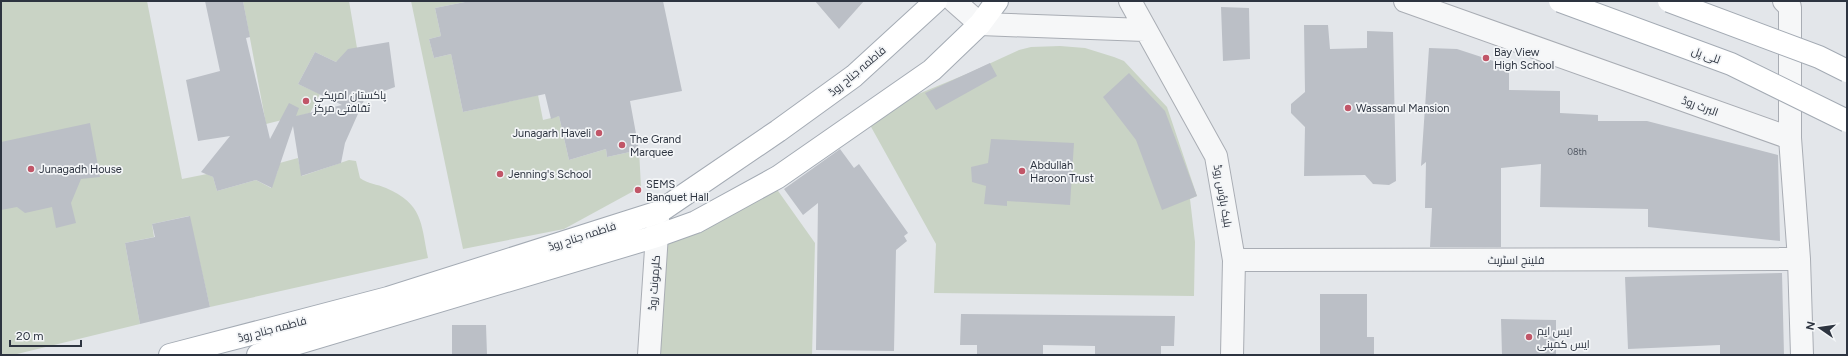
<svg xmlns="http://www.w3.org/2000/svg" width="1848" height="356" font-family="Figtree,Cairo,sans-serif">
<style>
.green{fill:#c9d3c5}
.building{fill:#bbbfc6}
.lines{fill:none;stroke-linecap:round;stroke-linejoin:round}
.minor-casing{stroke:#a9adb4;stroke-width:24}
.major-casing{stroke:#a4abb4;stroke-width:24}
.minor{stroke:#f6f7f8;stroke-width:22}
.major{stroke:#fff;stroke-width:22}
.major-bridge-casing{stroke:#a4abb4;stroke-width:24;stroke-linecap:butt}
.major-bridge{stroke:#fff;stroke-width:22}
.poi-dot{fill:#c15668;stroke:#f3f5f7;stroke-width:1.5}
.labels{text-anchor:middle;stroke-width:3.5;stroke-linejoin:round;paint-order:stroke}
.number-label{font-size:9px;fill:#505762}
.poi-label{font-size:11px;fill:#2d3440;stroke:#f3f5f7;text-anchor:start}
.street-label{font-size:11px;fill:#2d3440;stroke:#f3f5f7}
</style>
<rect width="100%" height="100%" fill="#e3e6ea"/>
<path class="green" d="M1 1H147L182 179 207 174 213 177 217 191 256 180 271 188 278 170 276 164 298 158 302 176 349 160 356 161 360 178C368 184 377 184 386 188 423 204 421 223 428 258L210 307 189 216 152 224 154 237 125 243 140 324 13 355H1Z
M243 1H349L357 48 336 62 315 52 298 84 320 94 310 113 266 124Z
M411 1H470L435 8 441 36 429 39 434 58 451 54 463 112 538 95 543 120 559 116 569 160 606 149 607 157 639 150 641 187 564 229 463 249Z
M1060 46 1085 48 1114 57 1124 61 1167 107 1197 196 1190 199 1195 242 1194 296 934 293 936 244 865 116 969 73 1019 50 1031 47Z
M771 181 815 243 812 355H650L657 236Z"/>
<path class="building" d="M205 1H243L250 37 246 38 270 139 289 103 299 108 296 116 342 105 298 84 315 52 336 62 348 49 389 42 395 87 365 98 345 143 341 163 301 176 293 126 272 188 256 180 217 191 213 177 201 172 230 136 198 141 186 80 220 71Z
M470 1H663L682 91 630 101 639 150 607 157 606 149 569 160 559 116 551 119 545 94 463 112 451 54 434 58 429 39 441 36 435 8Z
M815 1H864L839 29Z
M1221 7 1249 8 1250 59 1223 61Z
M1304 25H1328L1330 49 1367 48V31L1393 32 1396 181 1389 185 1373 184 1365 175 1304 176 1305 127 1291 113V104L1305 92Z
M1429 48 1457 49 1509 66V90L1560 91V113L1598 115V121H1647L1778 155 1780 241 1648 227V209L1540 207 1541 164 1501 168V247H1430L1432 208H1425L1426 162 1421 166Z
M990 63 997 76 936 110 925 93Z
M1129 73 1165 111 1197 196 1162 210 1136 140 1103 97Z
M90 123 100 177 81 179 71 203 76 223 56 228 52 207 25 213 17 207 1 210V142Z
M991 139 1074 143 1070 205 1007 201V206L984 204 986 186 972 182 971 167 988 163Z
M840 149 854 168 859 164 908 233 904 236 907 241 896 250 894 351 816 350 818 203 803 215 784 189Z
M190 216 210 307 140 324 125 243 155 237 152 224Z
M1782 273 1784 355H1720V345L1628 349 1625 277Z
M1320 294H1367V337H1374V355H1320Z
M961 314 1175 316 1174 346H1161V355H1095V346L1043 345V355H977V345H960Z
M1501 319 1556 320V355H1502Z
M452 325H486L487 355H452Z"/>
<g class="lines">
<defs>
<path id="minor" d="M954 1 980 24 1145 30
M1130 1 1216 156 1234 260 1232 355
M1405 1 1790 138
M1784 1 1790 7V138L1799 259 1802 355
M1234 260 1799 259
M649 355 658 219"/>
<path id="major" d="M170 355 388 298 659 212 778 131 854 76 936 1
M258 355 657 236 696 222 778 177 932 70 980 24 997 1"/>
</defs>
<use href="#minor" class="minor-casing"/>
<use href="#major" class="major-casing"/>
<use href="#minor" class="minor"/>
<use href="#major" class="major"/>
<defs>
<path id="major-bridge" d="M1560 1 1731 64 1847 121
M1669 1 1819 57 1847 71"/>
</defs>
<use href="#major-bridge" class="major-bridge-casing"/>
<use href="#major-bridge" class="major-bridge"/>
</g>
<g class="poi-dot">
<circle cx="1486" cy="58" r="4"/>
<circle cx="306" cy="101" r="4"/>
<circle cx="1348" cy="108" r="4"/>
<circle cx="599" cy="133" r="4"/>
<circle cx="622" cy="145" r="4"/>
<circle cx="31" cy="169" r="4"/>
<circle cx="1022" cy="171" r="4"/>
<circle cx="500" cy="174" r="4"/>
<circle cx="638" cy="190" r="4"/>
<circle cx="1529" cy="337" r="4"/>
</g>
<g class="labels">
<g class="number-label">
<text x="1577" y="155">08th</text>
</g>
<g class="poi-label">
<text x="1494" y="56">Bay View<tspan x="1494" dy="13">High School</tspan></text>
<text x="314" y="99">پاکستان امریکی<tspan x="314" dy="13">ثقافتی مرکز</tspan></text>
<text x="1356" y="112">Wassamul Mansion</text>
<text x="591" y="137" text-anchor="end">Junagarh Haveli</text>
<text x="630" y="143">The Grand<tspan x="630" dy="13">Marquee</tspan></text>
<text x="1030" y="169">Abdullah<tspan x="1030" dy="13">Haroon Trust</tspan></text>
<text x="39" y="173">Junagadh House</text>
<text x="508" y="178">Jenning's School</text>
<text x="646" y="188">SEMS<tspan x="646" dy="13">Banquet Hall</tspan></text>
<text x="1537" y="335">ایس ایم<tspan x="1537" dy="13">ایس کمپنی</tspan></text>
</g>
<g class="street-label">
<text transform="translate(1706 55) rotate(20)" y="4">للی پل</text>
<text transform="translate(857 71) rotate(-40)" y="4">فاطمہ جناح روڈ</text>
<text transform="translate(1700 106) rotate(20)" y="4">البرٹ روڈ</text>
<text transform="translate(1223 196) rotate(80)" y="4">بلیک ہاؤس روڈ</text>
<text transform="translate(582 236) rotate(-18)" y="4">فاطمہ جناح روڈ</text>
<text x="1516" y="264">فلینچ اسٹریٹ</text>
<text transform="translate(654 283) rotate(-86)" y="4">کلرمونٹ روڈ</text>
<text transform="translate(272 329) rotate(-15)" y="4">فاطمہ جناح روڈ</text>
</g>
</g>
<rect width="1848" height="356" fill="none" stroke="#2d3440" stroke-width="4"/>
<g transform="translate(1820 328) rotate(283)" stroke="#f3f5f7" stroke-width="3" paint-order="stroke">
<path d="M0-3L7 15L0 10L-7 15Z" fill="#2d3440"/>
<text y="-6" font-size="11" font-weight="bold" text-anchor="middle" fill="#2d3440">N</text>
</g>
<path d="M10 340v6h71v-6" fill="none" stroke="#2d3440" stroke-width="2"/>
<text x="16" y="340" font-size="12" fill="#2d3440" stroke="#f3f5f7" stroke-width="3" paint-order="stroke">20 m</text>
</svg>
